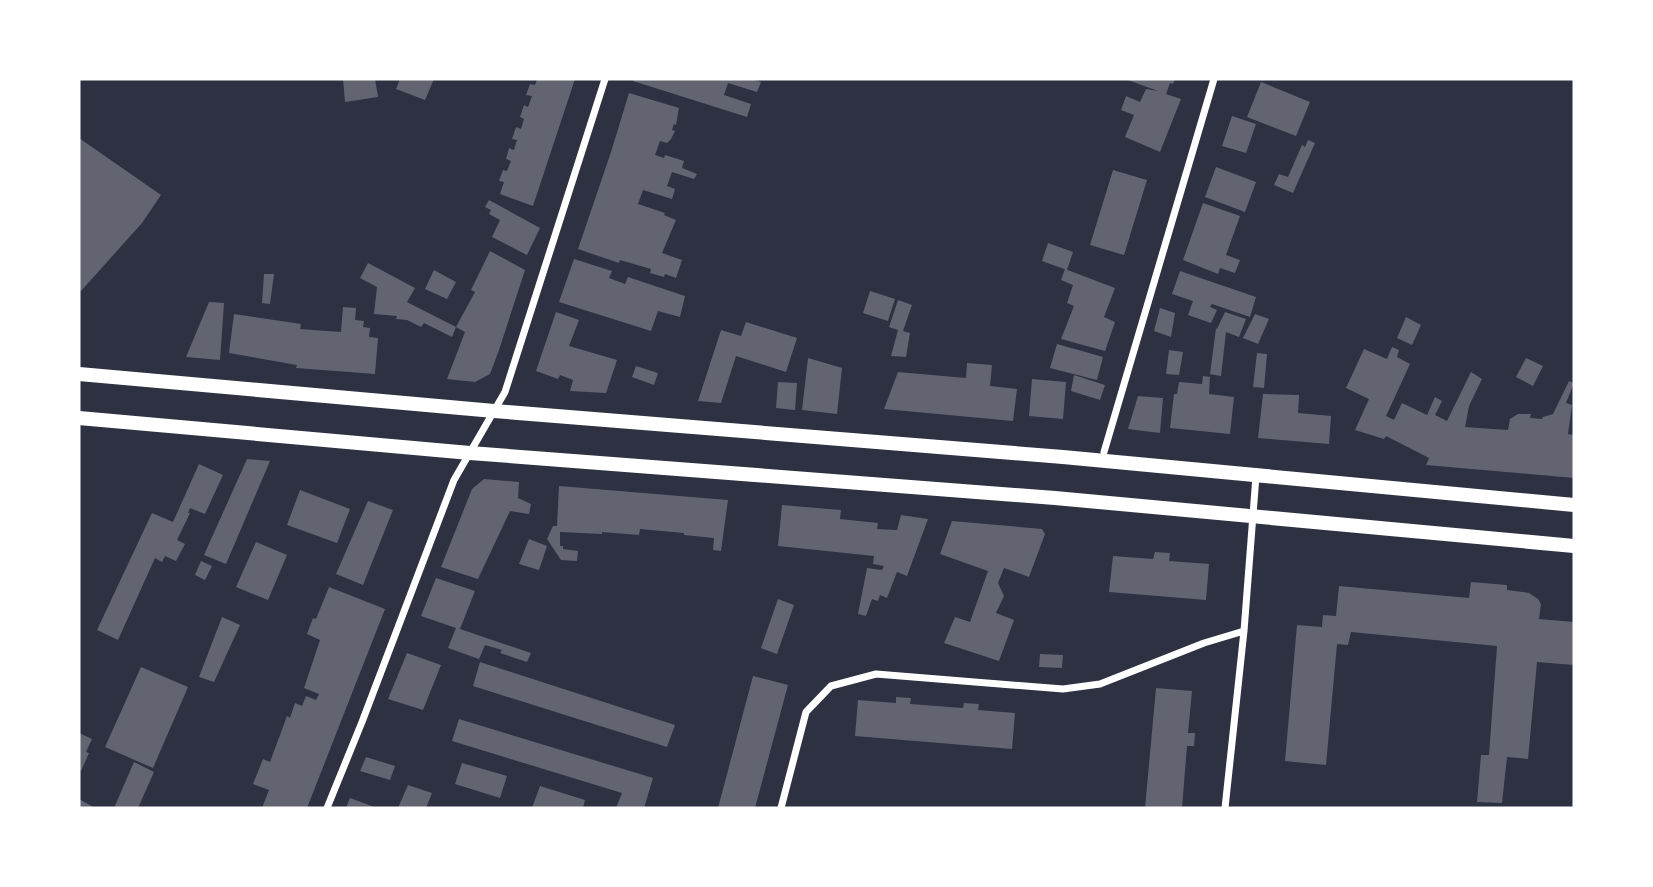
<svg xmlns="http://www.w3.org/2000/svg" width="1653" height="887" font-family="'Roboto Condensed',sans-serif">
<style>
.building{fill:#626471}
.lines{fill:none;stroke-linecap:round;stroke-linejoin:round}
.minor{stroke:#fff;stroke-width:7}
.secondary{stroke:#fff;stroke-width:14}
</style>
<rect width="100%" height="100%" fill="#2d3142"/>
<path class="building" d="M343 79H375L378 97 345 102Z
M400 79H434L425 100 396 89Z
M537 79H575L533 206 500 194 504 182 499 181 503 170 507 171 511 161 506 159 509 148 514 150 517 140 512 139 516 127 521 129 524 119 520 117 524 105 528 107 532 96 526 95 530 84 535 85Z
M634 79H751L761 82 757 92 728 83 724 95 751 104 747 117 633 81Z
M1125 79H1175L1173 84 1170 83 1166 94 1181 99 1160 152 1125 137 1134 115 1121 110 1126 96 1140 102 1146 89 1158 91Z
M1261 82 1310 102 1296 136 1247 117Z
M629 93 679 108 676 125 674 124 672 130 675 131 671 139 667 143 660 141 655 155 664 158 665 155 684 161 682 168 697 174 694 179 672 172 667 186 675 189 672 199 643 190 638 204 665 213 664 215 676 220 662 253 682 260 676 278 665 274 664 277 650 273 651 269 620 260 619 263 578 249 611 152Z
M1232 116 1256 124 1246 153 1222 146Z
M79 138 161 195 142 223 81 291 79 289Z
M1308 140 1315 143 1293 193 1274 185 1279 174 1288 177 1302 145 1305 147Z
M1216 167 1256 182 1245 212 1205 197Z
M1113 170 1147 180 1124 255 1090 245Z
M489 200 540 228 527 255 492 237 500 220 489 214 491 210 485 207Z
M1203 203 1240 216 1226 255 1240 260 1235 273 1220 268 1218 274 1183 260Z
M1048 243 1073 252 1067 270 1042 261Z
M490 251 525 270 499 350 490 374 475 382 447 379 465 332 456 327 452 337 424 323 421 327 407 320 396 319 397 316 374 314 377 287 360 278 368 263 415 288 407 302 456 327 475 292 471 290Z
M574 259 612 271 609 278 625 284 628 277 685 296 680 317 658 311 651 331 559 302Z
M1065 269 1115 288 1104 317 1115 322 1105 351 1061 339 1074 306 1067 303 1073 285 1061 280Z
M434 270 456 282 447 299 425 289Z
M1180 271 1256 297 1250 317 1212 304 1210 307 1217 310 1211 323 1188 315 1193 301 1172 294Z
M264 274H274L270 304 262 303Z
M870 291 895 299 888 321 863 313Z
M898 300 912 305 903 331 910 333 906 357 891 356 898 330 889 327Z
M209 302 224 303 220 360 186 357Z
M343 307 356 308 355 320 364 321 363 327 370 328 369 337 378 338 375 374 296 368 297 365 229 353 234 314 301 324 300 329 341 332Z
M1160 308 1175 313 1171 337 1154 331Z
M556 312 579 320 569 346 617 360 606 393 570 391 573 380 560 375 558 379 536 371Z
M1225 312 1246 319 1239 337 1226 332 1221 376 1210 374 1216 328 1217 329Z
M1255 314 1269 319 1258 344 1243 338Z
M1406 317 1421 325 1412 345 1397 338Z
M746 322 797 338 786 372 736 356 721 403 698 401 721 330 741 336Z
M1057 344 1103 357 1097 380 1050 368Z
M1392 347 1399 350 1397 357 1410 364 1386 416 1394 420 1402 403 1427 415 1435 397 1442 401 1435 415 1447 421 1471 372 1482 379 1469 406 1465 427 1508 430 1510 419 1518 414H1531L1530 418 1542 419 1543 417 1553 414 1569 381 1574 383 1566 403 1572 405 1568 434 1574 435V478L1426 465 1429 458 1386 436 1384 439 1355 430 1369 399 1346 388 1364 349 1387 359Z
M1169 350 1183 352 1179 375 1166 374Z
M1257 353 1267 354 1264 388 1253 387Z
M808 358 842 368 837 414 802 410Z
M1526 358 1543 366 1533 386 1516 377Z
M967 363 992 365 990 386 1017 389 1013 421 884 409 898 372 966 378Z
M636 366 658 373 654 385 632 377Z
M1074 375 1105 385 1100 400 1071 391Z
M1203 376 1210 377 1209 394 1234 397 1230 434 1170 428 1174 394H1177L1179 382 1202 384Z
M1032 379 1066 382 1063 419 1029 416Z
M778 382 797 383 795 410 776 408Z
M1263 394 1299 395 1298 413 1331 416 1329 444 1258 438Z
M1138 396 1163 398 1160 433 1128 429Z
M247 459 270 461 226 564 204 555Z
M199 464 223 475 205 514 190 508 188 513H190L177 540 185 544 176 561 165 556 162 562 155 558 118 640 97 630 152 513 173 522Z
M484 479 519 482 518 498 531 504 529 514 510 511 478 579 441 567 472 489Z
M559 486 728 500 721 551 713 550 714 538 684 535V533L640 529 639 535 602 532V534L560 532V546H563V549L578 551 577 561 561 560 547 539 553 526H557Z
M300 490 350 509 337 543 287 525Z
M368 501 393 510 363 585 336 574Z
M782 505 841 510 840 519 878 523 877 529 897 530 901 515 928 519 907 576 897 572 887 598 880 595 878 601 872 599 866 616 858 614 867 568 882 570 884 566 873 564 874 556 778 546Z
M952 521 1042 529 1045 534 1029 577 1004 568 998 583 1004 596 996 613 1014 620 999 661 944 643 955 617 970 622 988 571 940 554Z
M529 539 547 546 539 570 519 564Z
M256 542 287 555 268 600 236 587Z
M1155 552 1170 553 1169 561 1209 564 1206 600 1109 592 1113 556 1153 559Z
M201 561 212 566 205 580 195 575Z
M436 578 475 591 460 629 531 653 527 662 500 653 502 650 485 645 479 659 448 648 456 628 421 616Z
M1471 582 1507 585V590L1529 593 1538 599 1541 604 1539 619 1574 622V665L1537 662 1528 759 1507 757 1502 803 1477 802 1481 755H1489L1497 646 1351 632 1348 645 1337 644 1326 765 1285 761 1297 625 1322 627 1323 615 1336 616 1339 586 1469 598Z
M329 587 385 609 307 808H262L269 790 253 784 263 759 270 762 287 716 290 718 295 703 302 706 306 696 316 700 319 694 304 688 320 640 307 634 313 618 316 619Z
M778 599 794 605 777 654 761 648Z
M222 617 240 625 214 682 199 677Z
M407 653 441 665 423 710 388 699Z
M1040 654 1063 655 1062 668 1039 667Z
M480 662 675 725 667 747 473 686Z
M141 667 188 687 153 768 105 747Z
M753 676 788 685 755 808H718Z
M1156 688 1192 691 1188 733H1195L1194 746H1187L1182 808H1145Z
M896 697 911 698 910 704 963 708 964 703 979 704 978 710 1015 713 1012 749 855 736 858 700 896 703Z
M459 719 653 778 644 808H616L622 793 452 741Z
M79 733 92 739 86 752 89 753 81 771 79 770Z
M366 757 395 766 390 780 360 771Z
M134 762 154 772 138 808H114Z
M462 763 507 776 500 798 455 784Z
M408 785 432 793 426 808H398Z
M540 786 585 800 583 808H532Z
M350 798 377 808H346Z
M79 799 95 808H79Z"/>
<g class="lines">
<path class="minor" d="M1104 452 1214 79
M327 808 362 722 454 480 505 392 605 79
M781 808 806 712 831 686 876 674 1063 689 1100 684 1204 643 1244 631
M1225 808 1244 631 1256 476"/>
<path class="secondary" d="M79 374 494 411 1063 457 1574 505
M79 418 470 453 1055 498 1574 546"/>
</g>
<rect width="1653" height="887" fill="none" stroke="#ffffff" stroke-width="161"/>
</svg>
